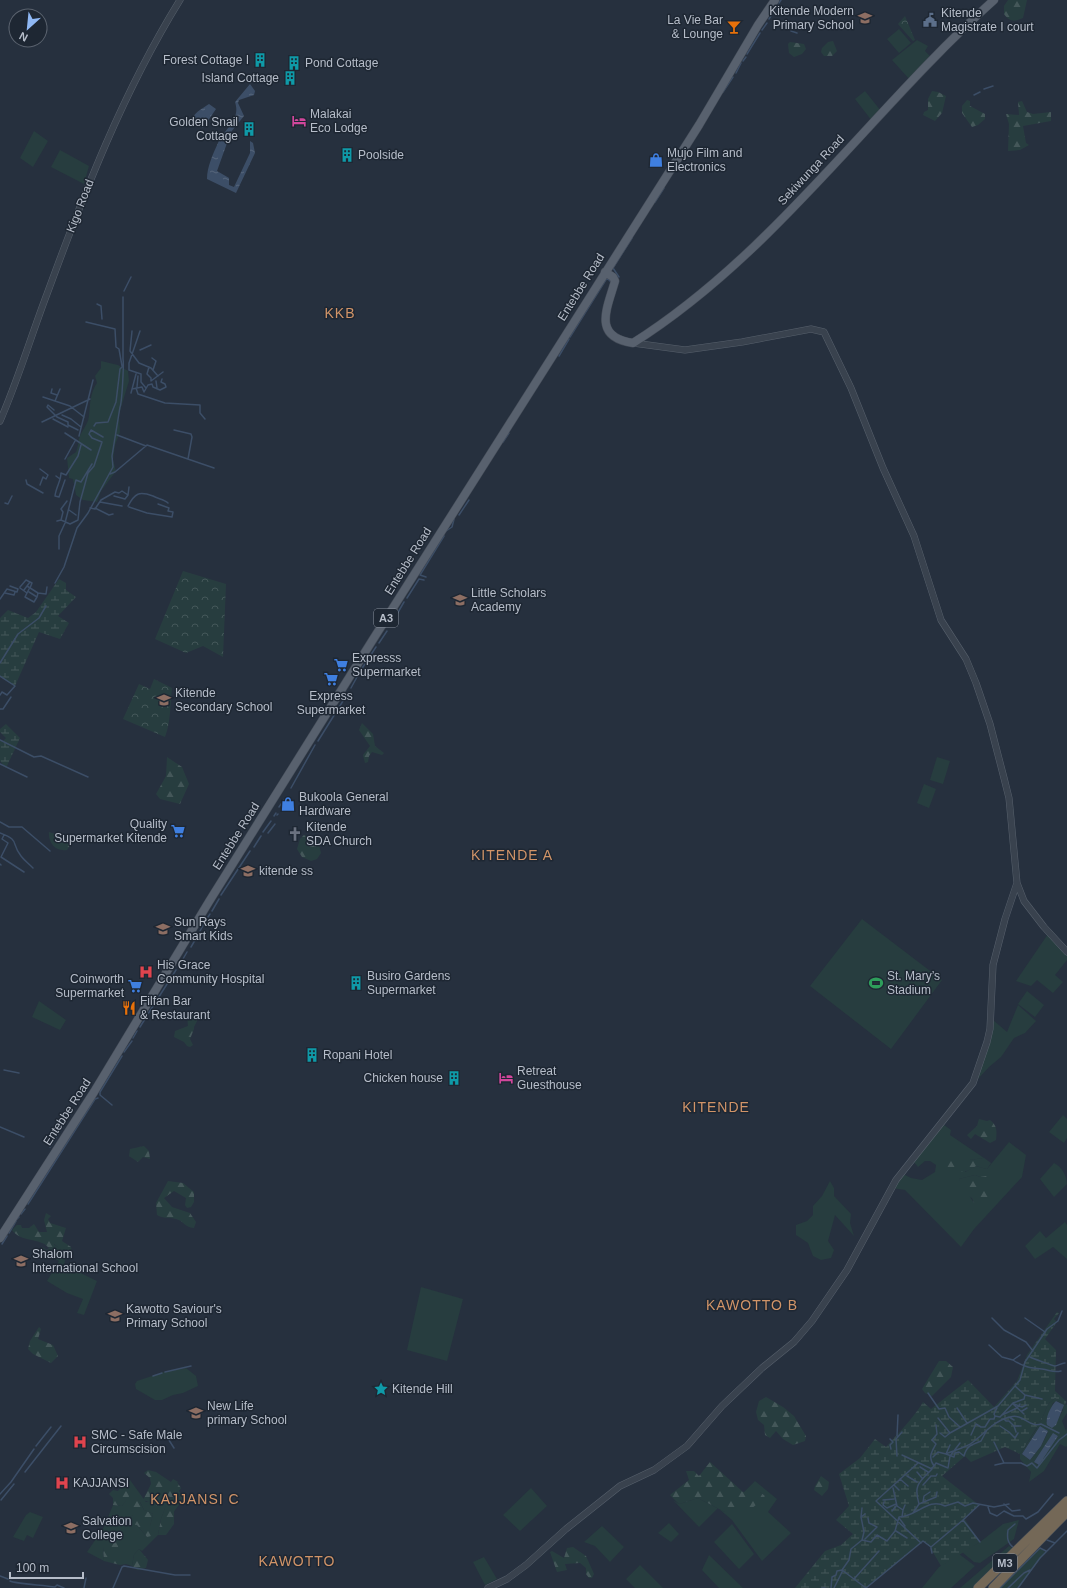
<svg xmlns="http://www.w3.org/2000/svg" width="1067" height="1588" font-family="Helvetica,sans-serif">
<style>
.grass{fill:#273d3f;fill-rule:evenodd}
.forest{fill:url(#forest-firs)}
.wetland{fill:url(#wetland-marsh)}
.park{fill:url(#park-crowns)}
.water{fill:url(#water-ripples)}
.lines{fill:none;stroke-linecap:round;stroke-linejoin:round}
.stream{stroke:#3c4e67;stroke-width:1.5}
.minor-casing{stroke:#57606c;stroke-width:7}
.major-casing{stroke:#434b57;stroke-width:9}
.highway-casing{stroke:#444d59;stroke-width:10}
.minor{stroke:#39424e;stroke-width:6}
.major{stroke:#58616e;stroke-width:8}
.highway{stroke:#746857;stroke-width:9}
.labels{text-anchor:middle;stroke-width:3;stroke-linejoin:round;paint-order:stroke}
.shield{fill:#1e2733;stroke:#88909c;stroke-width:1}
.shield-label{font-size:11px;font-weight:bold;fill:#b6bdc9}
.poi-label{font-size:12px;fill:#b6bdc9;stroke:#1e2733;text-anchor:start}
.street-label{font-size:12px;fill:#b6bdc9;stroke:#1e2733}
.quarter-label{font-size:14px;letter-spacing:1px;fill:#d19468;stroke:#1e2733}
</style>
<defs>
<pattern id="forest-firs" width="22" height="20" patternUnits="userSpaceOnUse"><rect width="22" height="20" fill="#273d3f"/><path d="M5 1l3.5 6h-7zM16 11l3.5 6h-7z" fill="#445759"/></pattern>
<pattern id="wetland-marsh" width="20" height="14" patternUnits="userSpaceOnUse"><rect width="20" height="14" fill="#273d3f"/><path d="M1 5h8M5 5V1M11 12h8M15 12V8" fill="none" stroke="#445759"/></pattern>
<pattern id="park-crowns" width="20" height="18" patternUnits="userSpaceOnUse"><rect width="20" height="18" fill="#273d3f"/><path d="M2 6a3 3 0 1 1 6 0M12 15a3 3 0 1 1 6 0" fill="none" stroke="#445759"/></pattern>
<pattern id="water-ripples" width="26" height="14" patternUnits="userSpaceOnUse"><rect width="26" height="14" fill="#3c4e67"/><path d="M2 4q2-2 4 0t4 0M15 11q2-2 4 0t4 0" fill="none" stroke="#56667b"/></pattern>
</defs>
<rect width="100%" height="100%" fill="#26303e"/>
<path class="grass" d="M899 29 911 43 899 53 887 39Z
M917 40 928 46 925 51 931 57 910 80 892 60Z
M865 91 881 111 872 121 855 99Z
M34 131 48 141 33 167 20 158Z
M60 150 89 166 84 184 51 167Z
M101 361 118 365 128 371 129 381 119 414 120 432 115 445 113 460 116 471 101 491 97 502 83 500 76 495 73 479 69 478 67 458 76 452C78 447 78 443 79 439 81 431 88 425 89 416 90 404 90 393 97 383L95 376 101 368Z
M937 757 950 761 943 784 930 780Z
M924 784 936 789 929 808 917 803Z
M862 919 942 980 891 1049 810 986Z
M1048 934 1067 954V960L1055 975 1063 982 1053 993 1037 980 1031 986 1016 981Z
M1027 991 1044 1005 1035 1017 1018 1004Z
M39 1001 66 1020 60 1030 32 1017Z
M1018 1005 1036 1021 1025 1033 1014 1038 1001 1057 989 1067 977 1080 993 1020 1007 1032Z
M1063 1115 1067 1119V1138L1064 1143 1049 1132Z
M944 1125 951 1130 950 1135 984 1158 970 1160 965 1172 976 1166 987 1169 1009 1142 1026 1155 1022 1177 974 1229 961 1247 905 1190 892 1188 903 1174 911 1178 922 1180 935 1172 936 1165 930 1161H925L918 1167 913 1161ZM975 1175 980 1177 974 1203 959 1179Z
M1054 1163C1062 1167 1067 1176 1067 1184L1054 1197 1040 1179Z
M830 1181 834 1188V1196L851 1214 850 1223 854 1236 835 1215 828 1241 834 1250 831 1258 821 1260 813 1256 808 1243 796 1235V1225L807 1221 813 1215V1206L822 1196Z
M1065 1222 1067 1225V1259L1053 1247 1035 1259 1025 1246 1040 1231 1046 1238Z
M53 1244 67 1252 64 1265 97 1281 84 1315 77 1313 83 1299 67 1293 47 1281 59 1261 48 1254 56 1256 58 1254 55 1249Z
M421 1287 463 1299 447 1361 407 1350Z
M186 1368 196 1376 198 1386 183 1393 173 1395 162 1400H155L136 1389 135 1384 137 1381 164 1372Z
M1055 1398 1067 1405V1413L1062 1421 1066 1431 1067 1428V1446L1066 1447 1060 1444 1044 1471 1029 1482 1031 1472 1020 1459V1454L1037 1428 1036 1423 1041 1421 1048 1404ZM1057 1401 1061 1403 1063 1410 1056 1423 1046 1422 1053 1403ZM1040 1426 1048 1432 1041 1446 1030 1460 1022 1454ZM1053 1434 1058 1436 1038 1465 1034 1462Z
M130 1480 146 1502H149L163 1495 178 1499 181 1494 184 1498 173 1513 174 1501H168L161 1519 158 1535 142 1551 139 1549 134 1555 132 1566 126 1564V1561L121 1558 118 1552 103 1546 104 1561 87 1552 104 1527 113 1505 122 1506 129 1495 122 1486ZM140 1502 144 1510 153 1514 147 1537 137 1525 128 1519 133 1515Z
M755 1481 777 1499 768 1512 791 1533 762 1561 732 1520 718 1508 699 1527 673 1500 679 1504 698 1498 725 1512 765 1496 760 1492H744Z
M531 1488 547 1506 520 1531 503 1515Z
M30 1512 43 1517 33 1538 27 1535 24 1541 13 1537 26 1515Z
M1019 1520 1014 1539 980 1563 974 1562 962 1552 980 1542 1003 1524Z
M669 1523 679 1534 671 1542 658 1533Z
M732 1524 754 1554 739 1569 714 1542Z
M602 1526 624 1547 610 1562 595 1546 584 1542Z
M1009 1546 1014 1549 973 1588H960Z
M1040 1548 1045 1552 1019 1588H1000Z
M959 1554 975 1566 951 1588H922L939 1567Z
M709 1555 743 1588H719L702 1570Z
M484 1557 497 1579 485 1585 473 1562Z
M640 1565 663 1588H635L626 1579Z"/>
<path class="forest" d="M1008 0H1027L1023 18C1014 22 1010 22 1004 14V6Z
M833 41 837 51 832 56H824L821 52 822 48 828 42Z
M790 42 804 44 806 49 802 54 794 57 789 53 788 44Z
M932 91 938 92 946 96 942 113 935 121 923 115 924 112 928 110V99Z
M967 100 970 101V106L985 114V119L978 125 972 127 962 113V106Z
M1022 101 1027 112 1033 114 1051 112V121L1023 126 1026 143 1029 145 1020 150 1008 151 1009 124 1006 114 1019 115 1018 102Z
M362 723 373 734 375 746 384 753 382 755 372 752 369 756 368 762 365 763 363 755 370 746 359 730Z
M167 757 182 767 189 784 180 804 160 799 156 794 166 776Z
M49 832 67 838 71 844 67 850C56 852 48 843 49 832Z
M304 835 318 841 321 853 317 859 311 861 302 857 297 849 300 839Z
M190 1012 197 1016V1021L194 1027V1029L190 1039 193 1045 190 1047 187 1046 184 1042 174 1037 175 1031 188 1026 187 1015Z
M979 1119 987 1121 990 1120C997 1126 997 1130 996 1140L990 1143 975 1134 971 1139 967 1135 977 1126Z
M144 1146 149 1151 150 1159 143 1157 138 1162 129 1156 130 1149Z
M950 1157H965L970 1160 984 1158 991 1163 987 1169 976 1166C965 1174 953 1175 944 1163Z
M975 1175 980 1177 986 1176 988 1179 987 1185 992 1196 987 1201 974 1203 972 1198 964 1193 959 1179Z
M168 1181 183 1183 194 1192V1202L191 1207 187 1208 185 1205 186 1198 174 1191 164 1198 172 1207 190 1213 196 1222 194 1228C184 1227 184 1221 176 1219 170 1217 163 1219 157 1215L156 1203Z
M46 1213 51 1216 48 1219 50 1223 66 1228 62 1241 71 1247 72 1252 68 1254 54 1244 55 1249 59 1254 58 1256 43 1252 41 1249 42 1247 47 1250 49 1248C40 1237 21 1243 12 1230L17 1225H21L22 1228H29L34 1224 39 1232H47L44 1220Z
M39 1327 41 1329 38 1339 53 1345 58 1356 51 1363 33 1354 28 1349 30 1341Z
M939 1361H946L953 1367 951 1377 932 1396 925 1393 922 1389Z
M766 1397 783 1407 794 1416 806 1436 805 1441 793 1445 783 1439 776 1431 770 1438 765 1435 764 1425 758 1420 756 1412 759 1401Z
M710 1462 743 1492H760L765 1496 760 1502 752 1508 741 1506 734 1514 725 1512 698 1498 679 1504 670 1495 689 1480 686 1471H694L699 1476Z
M148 1470 156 1472 171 1482 173 1479 180 1483 177 1482 181 1488 179 1491 181 1494 178 1499 163 1495V1499L156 1506 153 1501 149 1502 143 1500 151 1484 150 1478 144 1473Z
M821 1476 829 1482 828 1489 822 1496 814 1490 815 1486Z
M122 1486 130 1495 122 1506 113 1505V1498L109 1494 113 1490 118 1491Z
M136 1495 144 1510 153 1514 150 1526 151 1536 147 1537 137 1525 128 1524V1519L133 1515 132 1497Z
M168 1500 174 1501V1524L166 1535H158L161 1519Z
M107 1538 118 1541C118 1550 118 1556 126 1560V1564L120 1565 104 1561 103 1546Z
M573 1547 586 1556 594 1574 592 1578H589L586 1574V1568L580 1563 565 1564 567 1570 557 1572 550 1552 552 1551 564 1558 567 1548Z
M139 1549 148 1560 146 1568 137 1570 132 1566 134 1555Z"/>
<path class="wetland" d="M59 579 66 583V590L76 597 58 616 69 623 60 639 39 632 15 686 0 676V618L8 610 28 618 36 612Z
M6 724 20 738 6 768 0 761V740L3 741 6 738 0 732V729Z
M1057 1312 1059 1313 1054 1319 1057 1322 1045 1339 1056 1350 1055 1391 1067 1402 1065 1404 1055 1398 1048 1404 1041 1421 1036 1423 1037 1427 1020 1454 1005 1447 971 1462 965 1456 942 1476 979 1505 964 1518 980 1542 941 1566 930 1547 923 1541 866 1588H795L825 1551 841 1545 853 1534 836 1520 849 1506 839 1474 860 1458 875 1439 886 1447C899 1432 913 1419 923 1402L931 1409 968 1380 994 1407 1017 1381 1027 1355Z"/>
<path class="park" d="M905 16 915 40 913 41 898 24Z
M183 571 226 584 223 657 203 646 186 653 155 639Z
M154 679 172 688C170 704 171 722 165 737L123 719 139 684 150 689Z"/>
<path class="water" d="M250 84 255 91 254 95 239 100 238 103 244 116 231 132 217 171 229 178V185L234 187 250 153V141L253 143 255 153 236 193 207 179C207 167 213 154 218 143 225 128 241 120 235 102Z
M209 104 216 109 203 128 192 122C192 113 202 109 209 104Z
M1056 1401 1064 1405 1056 1425 1052 1428 1047 1425C1045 1418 1051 1406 1056 1401Z
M1040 1426 1048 1431 1041 1446 1030 1460 1022 1454Z
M1053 1433 1058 1436 1039 1465 1034 1462Z"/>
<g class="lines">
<path class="stream" d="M779 3 781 0
M769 19 778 5
M762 30 767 23
M791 31 797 33
M747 54 760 33
M743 61 746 57
M736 73 741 63
M984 89 993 86
M723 92 733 77
M974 95 980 92
M674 172 684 155
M655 202 664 188
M619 277 613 268 632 238
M124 291 131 277
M97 304 101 306 102 319
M86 322 115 329 116 347 119 349 122 366
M132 331 130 351 139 363 151 368 158 376
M140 331 129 363V370L141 374V382L146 388
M570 337 607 278 611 282
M140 350 151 345
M559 356 569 339
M152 358 156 361 153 370
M149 367 147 374 151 378V381L163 372
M156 381 157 388
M137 387 138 376
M136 388 138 394 165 403 200 405V413L205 419
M52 389 51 393 57 395
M132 389 142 387 144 392 148 385 152 384 153 387 160 390 166 387 165 384 161 382 162 379
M131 393 136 374
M43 397 70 406 84 417
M55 401 60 389
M54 410 48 405 47 407 57 417 68 422V425L78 430
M62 415 71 419 81 427
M53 419 68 427
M42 422 90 399
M94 426 96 423 108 422 116 402 120 369 122 367
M174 430 191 434 192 437 188 459
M65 433 91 450
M117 435 146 446
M79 436 93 380
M503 442 509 433
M65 459 75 441
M110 474 115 472 147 445 214 468
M56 476 60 479
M26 480 27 484 43 493
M65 480 59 497 55 496C56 487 61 481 61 473L66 475 78 456 81 445
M40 485 43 477 46 479 48 475 40 469
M128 495 129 487
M100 502 122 506
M5 503 8 504 12 496
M128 506C135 493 139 491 153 496 158 499 164 499 168 503
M129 507 147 513 172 517 173 512 168 511 169 508 158 504
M90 508 95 509 101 500 115 492 119 493 122 491 128 495 125 499 114 496
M95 508 109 515 113 514
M69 510 76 515
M459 515 469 500
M61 520 63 512 61 509 67 501
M57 521 61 520 70 524 78 520 80 502 88 473 94 466 102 442 92 438 89 434 91 430 103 437
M446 531 452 527 454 519
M59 549V536L65 523 76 480 81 482 92 464
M426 577 420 575 444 536
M55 583 64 567 77 528 88 513 113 467 112 456 120 407C122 403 124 363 123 359V297
M27 586 38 593 46 594 47 587
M20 587 26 580 32 583 30 588
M20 588 27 593
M29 589 25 597 34 602 37 597
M24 590 30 582
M29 592 37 597 38 593
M5 593 14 595 15 592
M407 598 419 579 424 580
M0 599 7 589 17 592 18 589 10 586
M393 621 404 602
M379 643 387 631
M0 663 18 634 39 618 46 606
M359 673 376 647
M0 676 15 686 7 695 2 692 0 695
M351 688 357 677
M0 709H3L11 697
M0 740 34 757 41 756 88 777
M318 741 348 693
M0 764 27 777
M291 788 315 745
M279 807 284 800
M277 815 278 814
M274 816 276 813
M0 822 9 827H22L50 851
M263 832 271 821
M0 833C21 841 10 842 21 856 24 860 29 864 33 868
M268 833 275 824
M4 835 2 839 8 843 1 857 24 872
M254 847 261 836
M0 864 1 865
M221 895 250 851
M212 911 219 899
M208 917 210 914
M200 931 205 922
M191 947 198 935
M183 959 187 952
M179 965 180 964
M148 1014 176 970
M140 1027 145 1019
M133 1038 137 1031
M124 1052 132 1041
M4 1070 19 1073
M73 1101 80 1100
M112 1105 100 1095V1092L122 1056
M69 1116 71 1113
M0 1127 24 1137
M50 1147 63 1126
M28 1204 95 1099 98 1098
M21 1214 25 1209
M17 1219 19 1217
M9 1233 16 1221
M2 1244 7 1236
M992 1318 1004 1330 1026 1342 1033 1351
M1025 1318 1045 1332
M989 1345 1002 1357 1013 1360 1020 1355
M1030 1357C1032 1358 1053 1366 1055 1366 1058 1366 1061 1363 1065 1363
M1013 1360C1023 1367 1031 1368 1042 1369 1050 1370 1053 1373 1061 1371
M165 1372 191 1366
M153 1376 162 1373
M1015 1386 1025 1395 1042 1399
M928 1393 939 1409 945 1408 949 1417 960 1427
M1013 1404 1024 1414
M1014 1404 1022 1407 1026 1405
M957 1408 967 1423
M1022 1411 1027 1408
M1002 1415 1017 1408 1020 1404
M995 1416 994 1414 997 1408
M1010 1417C1023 1413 1029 1428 1041 1424L1059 1433
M938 1418 950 1433 945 1437 940 1433
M1004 1419 1006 1421H1009L1014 1426 1016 1432
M1000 1426 1009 1432 1015 1438 1018 1433
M1014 1426H1021
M950 1433 998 1406 1020 1380 1025 1362 1047 1329 1058 1321 1062 1311
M971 1435 976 1424 981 1427H985L990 1419H994L995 1416 1000 1417 1013 1403 1024 1399 1025 1395
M897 1436 898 1415
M167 1437 174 1448
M890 1439 893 1442 890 1445 891 1449
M994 1442 1004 1463 995 1465
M36 1446 51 1427
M946 1454C954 1450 966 1448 973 1442 985 1433 994 1421 1009 1417L1014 1420
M946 1454 954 1457 955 1453 959 1452 964 1456C967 1445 972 1445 981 1441L987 1430
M902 1455 932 1469C920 1482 913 1484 919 1504L913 1513
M897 1456 896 1439 902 1432
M933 1457 938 1452 946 1454 950 1445
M918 1463 876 1501 921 1543
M1004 1463H1021L1027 1466 1032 1463 1037 1468 1059 1440 1067 1434
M934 1466 936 1463 948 1468 950 1456 960 1443
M920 1467 928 1472
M932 1468 934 1466C928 1457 931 1453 936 1444L932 1440 937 1434 936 1425
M25 1472 61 1426
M917 1472 922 1478
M907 1476 917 1482
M900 1479 908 1486
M894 1485 899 1490
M923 1485 931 1476H936L937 1474
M893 1488 897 1506 903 1510 902 1517
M0 1494 11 1482 34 1449
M1 1500 14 1484
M883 1500 894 1499
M884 1502 883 1505 887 1508 896 1504
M923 1502 924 1496 930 1492
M919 1504 936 1497 937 1492
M1004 1504 1012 1511 1020 1510
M988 1507 990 1513 997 1516 1004 1511 1014 1516H1023L1026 1519 1038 1512 1053 1494
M903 1510 905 1505
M892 1511 896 1506
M861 1517 862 1508
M899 1518 905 1526
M963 1520 979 1505
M896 1531 907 1538
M865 1539 877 1527 869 1523 868 1518
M862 1540 864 1532 861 1517 865 1514
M1047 1540 1055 1543
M931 1548 932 1553
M1014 1548C1007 1543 1007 1537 1008 1530L1015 1524
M842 1570 866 1588
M0 1576 8 1579
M854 1579 879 1551
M10 1581C16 1584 45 1585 55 1587L57 1585 64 1588
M84 1588 86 1578
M113 1588 122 1567 124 1566 175 1575H190
M822 1588H825
M831 1588 832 1577 836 1575 837 1571 842 1570 849 1560 851 1549 862 1540 871 1542 877 1535 887 1541 895 1531 899 1517C917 1517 928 1497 945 1506L958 1502 965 1506 973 1503 994 1507 1009 1504
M834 1588 843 1570
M866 1588 923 1541 931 1547 963 1520 980 1542
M1000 1588 1040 1548 1046 1551
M1008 1588 1024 1573 1030 1570
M1018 1588 1040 1558 1067 1531"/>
<defs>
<path id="minor" d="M633 343 685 350 742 342 811 329 824 332 851 388 883 468 914 536 941 620 966 659 976 683 990 724 1004 778 1009 798 1017 883 1024 901 1044 927 1067 952
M0 421C18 380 31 336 47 294 84 193 123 92 180 0
M488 1588 507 1579 526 1565 566 1529 620 1486 654 1470 687 1446 722 1406 762 1368 794 1342 812 1321 847 1270 896 1180 973 1083 987 1042 990 1029 993 965 1005 919 1017 883"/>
<path id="major" d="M605 272 613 277 615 281C607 309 592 337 633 343 774 254 871 110 994 0
M0 1238 94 1092 210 900 372 641 699 125 758 25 775 0"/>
<path id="highway" d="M978 1588 1067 1501
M993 1588 1067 1512"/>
</defs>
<use href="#minor" class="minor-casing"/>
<use href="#major" class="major-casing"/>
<use href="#highway" class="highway-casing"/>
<use href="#minor" class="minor"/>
<use href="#major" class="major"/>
<use href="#highway" class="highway"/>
</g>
<defs>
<symbol id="school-bare" viewBox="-9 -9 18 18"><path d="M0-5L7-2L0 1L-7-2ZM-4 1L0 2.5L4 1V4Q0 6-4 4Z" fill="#8d6e63" stroke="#1e2733" stroke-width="2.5" paint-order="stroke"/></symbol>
<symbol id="civic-bare" viewBox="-9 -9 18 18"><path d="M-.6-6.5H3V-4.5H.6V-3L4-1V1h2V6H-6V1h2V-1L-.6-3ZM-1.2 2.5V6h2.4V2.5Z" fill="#5c6f8a" stroke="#1e2733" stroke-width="2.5" paint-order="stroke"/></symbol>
<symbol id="bar-bare" viewBox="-9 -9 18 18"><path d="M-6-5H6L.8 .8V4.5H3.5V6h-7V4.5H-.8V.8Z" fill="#e8710a" stroke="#1e2733" stroke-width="2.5" paint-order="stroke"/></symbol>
<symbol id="building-bare" viewBox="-9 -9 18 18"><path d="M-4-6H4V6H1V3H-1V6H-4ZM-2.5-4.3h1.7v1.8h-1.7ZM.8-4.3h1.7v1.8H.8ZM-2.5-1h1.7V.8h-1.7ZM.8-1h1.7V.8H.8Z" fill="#0f9aa8" stroke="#1e2733" stroke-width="2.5" paint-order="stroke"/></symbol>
<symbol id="hotel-bare" viewBox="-9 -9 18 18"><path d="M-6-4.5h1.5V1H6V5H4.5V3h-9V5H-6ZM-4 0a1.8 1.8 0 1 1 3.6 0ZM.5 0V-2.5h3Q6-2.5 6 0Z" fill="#d1479c" stroke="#1e2733" stroke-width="2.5" paint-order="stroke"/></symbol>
<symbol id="shop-bare" viewBox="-9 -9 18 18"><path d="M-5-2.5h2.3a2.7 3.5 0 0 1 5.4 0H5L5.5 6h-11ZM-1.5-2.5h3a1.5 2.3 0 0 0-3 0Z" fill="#3f7fe0" stroke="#1e2733" stroke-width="2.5" paint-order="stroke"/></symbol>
<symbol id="supermarket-bare" viewBox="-9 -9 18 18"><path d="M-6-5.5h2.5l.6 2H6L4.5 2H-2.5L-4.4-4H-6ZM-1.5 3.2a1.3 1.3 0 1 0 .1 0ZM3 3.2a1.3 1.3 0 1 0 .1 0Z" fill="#3f7fe0" stroke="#1e2733" stroke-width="2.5" paint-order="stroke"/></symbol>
<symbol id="church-bare" viewBox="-9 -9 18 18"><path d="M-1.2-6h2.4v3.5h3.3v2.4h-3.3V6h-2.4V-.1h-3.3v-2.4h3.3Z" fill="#6b7280" stroke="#1e2733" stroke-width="2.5" paint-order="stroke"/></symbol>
<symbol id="hospital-bare" viewBox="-9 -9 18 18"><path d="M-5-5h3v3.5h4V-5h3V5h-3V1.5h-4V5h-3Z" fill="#e0444e" stroke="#1e2733" stroke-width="2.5" paint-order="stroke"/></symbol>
<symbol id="stadium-bare" viewBox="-9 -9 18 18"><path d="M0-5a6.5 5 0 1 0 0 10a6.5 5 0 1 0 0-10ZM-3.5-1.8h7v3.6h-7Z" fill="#2e9e5b" stroke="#1e2733" stroke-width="2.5" paint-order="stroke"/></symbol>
<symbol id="restaurant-bare" viewBox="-9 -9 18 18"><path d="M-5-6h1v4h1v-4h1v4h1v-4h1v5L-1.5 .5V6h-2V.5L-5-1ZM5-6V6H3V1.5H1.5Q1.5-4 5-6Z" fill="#e8710a" stroke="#1e2733" stroke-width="2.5" paint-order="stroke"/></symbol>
<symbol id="sight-bare" viewBox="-9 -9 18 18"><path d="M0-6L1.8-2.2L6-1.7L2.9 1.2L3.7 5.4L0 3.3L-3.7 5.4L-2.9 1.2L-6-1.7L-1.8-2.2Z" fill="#0f9aa8" stroke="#1e2733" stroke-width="2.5" paint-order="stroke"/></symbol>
<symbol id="university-bare" viewBox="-9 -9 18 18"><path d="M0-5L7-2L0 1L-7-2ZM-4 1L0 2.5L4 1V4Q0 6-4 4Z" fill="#8d6e63" stroke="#1e2733" stroke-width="2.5" paint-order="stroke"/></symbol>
</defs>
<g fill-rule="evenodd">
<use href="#school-bare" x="855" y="8" width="20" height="20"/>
<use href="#civic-bare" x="920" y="10" width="20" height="20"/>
<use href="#bar-bare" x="724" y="17" width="20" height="20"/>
<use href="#building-bare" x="250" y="50" width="20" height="20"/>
<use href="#building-bare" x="284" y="53" width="20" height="20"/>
<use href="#building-bare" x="280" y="68" width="20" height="20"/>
<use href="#hotel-bare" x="289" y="111" width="20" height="20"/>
<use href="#building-bare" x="239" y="119" width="20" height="20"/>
<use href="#building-bare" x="337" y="145" width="20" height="20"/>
<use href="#shop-bare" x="646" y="150" width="20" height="20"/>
<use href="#school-bare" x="450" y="590" width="20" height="20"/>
<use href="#supermarket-bare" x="331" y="655" width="20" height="20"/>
<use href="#supermarket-bare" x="321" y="669" width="20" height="20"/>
<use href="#school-bare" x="154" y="690" width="20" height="20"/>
<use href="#shop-bare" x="278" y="794" width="20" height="20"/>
<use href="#supermarket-bare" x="168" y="821" width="20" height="20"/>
<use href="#church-bare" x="285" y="824" width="20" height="20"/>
<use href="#school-bare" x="238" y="861" width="20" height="20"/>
<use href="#school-bare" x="153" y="919" width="20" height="20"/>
<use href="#hospital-bare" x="136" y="962" width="20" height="20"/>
<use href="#building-bare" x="346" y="973" width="20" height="20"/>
<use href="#stadium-bare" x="866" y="973" width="20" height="20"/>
<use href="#supermarket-bare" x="125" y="976" width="20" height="20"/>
<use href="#restaurant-bare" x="119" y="998" width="20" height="20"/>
<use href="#building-bare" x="302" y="1045" width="20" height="20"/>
<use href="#building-bare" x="444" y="1068" width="20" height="20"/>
<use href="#hotel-bare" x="496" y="1068" width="20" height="20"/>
<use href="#school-bare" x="11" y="1251" width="20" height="20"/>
<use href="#school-bare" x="105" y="1306" width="20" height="20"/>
<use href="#sight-bare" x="371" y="1379" width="20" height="20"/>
<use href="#school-bare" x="186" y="1403" width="20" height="20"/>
<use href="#hospital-bare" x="70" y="1432" width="20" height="20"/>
<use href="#hospital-bare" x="52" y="1473" width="20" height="20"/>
<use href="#university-bare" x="61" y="1518" width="20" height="20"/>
</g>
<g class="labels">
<g class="shield">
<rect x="374" y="609" width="24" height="18" rx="3"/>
<rect x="993" y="1554" width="24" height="18" rx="3"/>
</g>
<g class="shield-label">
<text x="386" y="622">A3</text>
<text x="1005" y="1567">M3</text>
</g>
<g class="poi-label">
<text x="854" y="15" text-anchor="end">Kitende Modern<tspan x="854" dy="14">Primary School</tspan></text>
<text x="941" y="17">Kitende<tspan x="941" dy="14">Magistrate I court</tspan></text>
<text x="723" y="24" text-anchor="end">La Vie Bar<tspan x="723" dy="14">&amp; Lounge</tspan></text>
<text x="249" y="64" text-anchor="end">Forest Cottage I</text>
<text x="305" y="67">Pond Cottage</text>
<text x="279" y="82" text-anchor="end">Island Cottage</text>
<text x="310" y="118">Malakai<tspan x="310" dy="14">Eco Lodge</tspan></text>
<text x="238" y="126" text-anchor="end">Golden Snail<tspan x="238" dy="14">Cottage</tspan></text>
<text x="667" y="157">Mujo Film and<tspan x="667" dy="14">Electronics</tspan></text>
<text x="358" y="159">Poolside</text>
<text x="471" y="597">Little Scholars<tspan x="471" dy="14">Academy</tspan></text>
<text x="352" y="662">Expresss<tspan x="352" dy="14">Supermarket</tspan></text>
<text x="175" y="697">Kitende<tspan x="175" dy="14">Secondary School</tspan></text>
<text x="331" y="700" text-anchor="middle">Express<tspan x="331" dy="14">Supermarket</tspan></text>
<text x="299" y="801">Bukoola General<tspan x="299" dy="14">Hardware</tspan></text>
<text x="167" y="828" text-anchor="end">Quality<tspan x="167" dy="14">Supermarket Kitende</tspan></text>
<text x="306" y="831">Kitende<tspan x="306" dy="14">SDA Church</tspan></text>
<text x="259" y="875">kitende ss</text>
<text x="174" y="926">Sun Rays<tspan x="174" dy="14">Smart Kids</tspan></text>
<text x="157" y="969">His Grace<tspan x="157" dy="14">Community Hospital</tspan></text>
<text x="367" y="980">Busiro Gardens<tspan x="367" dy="14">Supermarket</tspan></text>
<text x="887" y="980">St. Mary’s<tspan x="887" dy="14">Stadium</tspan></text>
<text x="124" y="983" text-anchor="end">Coinworth<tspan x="124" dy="14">Supermarket</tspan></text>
<text x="140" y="1005">Filfan Bar<tspan x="140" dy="14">&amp; Restaurant</tspan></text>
<text x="323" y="1059">Ropani Hotel</text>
<text x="517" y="1075">Retreat<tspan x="517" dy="14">Guesthouse</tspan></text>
<text x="443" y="1082" text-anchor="end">Chicken house</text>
<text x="32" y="1258">Shalom<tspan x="32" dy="14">International School</tspan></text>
<text x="126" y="1313">Kawotto Saviour's<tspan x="126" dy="14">Primary School</tspan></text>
<text x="392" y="1393">Kitende Hill</text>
<text x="207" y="1410">New Life<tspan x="207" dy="14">primary School</tspan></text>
<text x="91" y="1439">SMC - Safe Male<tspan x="91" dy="14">Circumscision</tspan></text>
<text x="73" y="1487">KAJJANSI</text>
<text x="82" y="1525">Salvation<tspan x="82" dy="14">College</tspan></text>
</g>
<g class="street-label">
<text transform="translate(811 170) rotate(-47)" y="4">Sekiwunga Road</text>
<text transform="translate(80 206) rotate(-69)" y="4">Kigo Road</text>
<text transform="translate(581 287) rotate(-58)" y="4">Entebbe Road</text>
<text transform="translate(408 561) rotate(-58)" y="4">Entebbe Road</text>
<text transform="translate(236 836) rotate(-58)" y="4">Entebbe Road</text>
<text transform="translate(67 1112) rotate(-57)" y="4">Entebbe Road</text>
</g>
<g class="quarter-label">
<text x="340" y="318">KKB</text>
<text x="512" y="860">KITENDE A</text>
<text x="716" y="1112">KITENDE</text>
<text x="752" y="1310">KAWOTTO B</text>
<text x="195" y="1504">KAJJANSI C</text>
<text x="297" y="1566">KAWOTTO</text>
</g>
</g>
<g transform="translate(28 28) rotate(207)"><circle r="19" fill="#1e2733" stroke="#5b636f"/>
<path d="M0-3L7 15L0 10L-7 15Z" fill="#8fb8f4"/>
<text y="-6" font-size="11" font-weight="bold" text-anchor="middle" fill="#b6bdc9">N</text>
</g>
<path d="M10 1572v6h73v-6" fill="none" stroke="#b6bdc9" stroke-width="2"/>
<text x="16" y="1572" font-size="12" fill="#b6bdc9" stroke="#1e2733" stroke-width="3" paint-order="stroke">100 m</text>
</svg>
